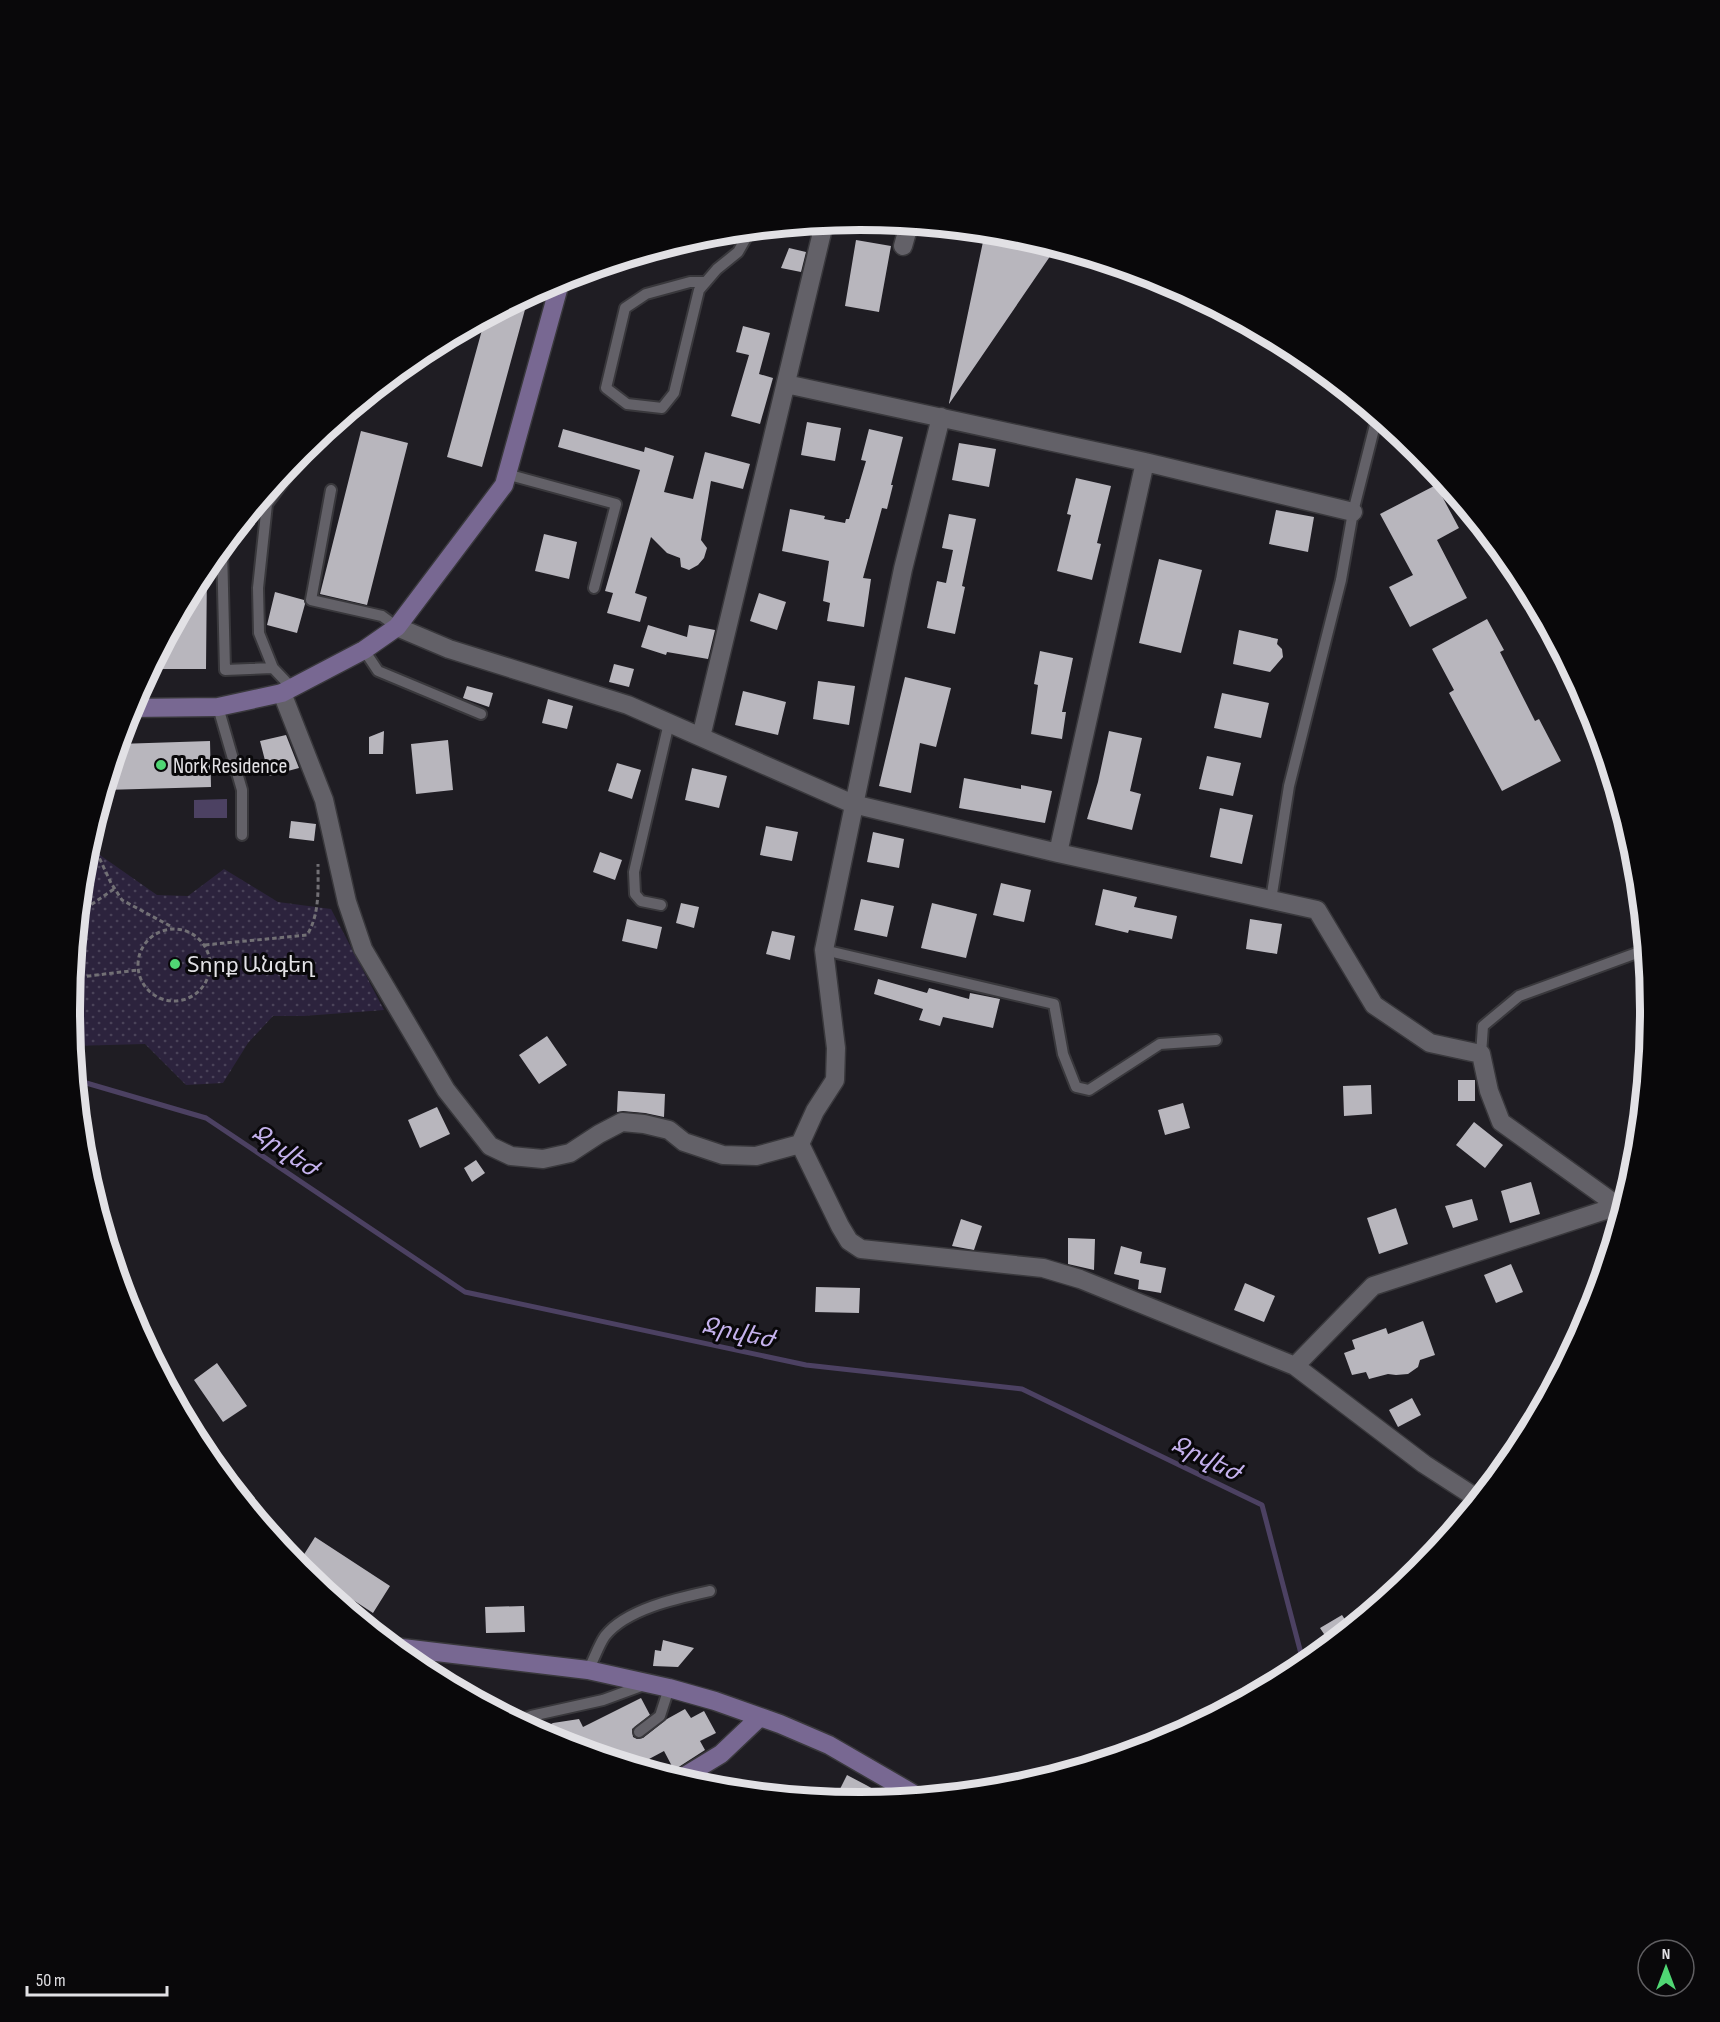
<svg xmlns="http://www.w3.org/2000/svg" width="1720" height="2022" font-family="'Sofia Sans Condensed','Noto Sans Armenian',sans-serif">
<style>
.park{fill:url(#park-dots)}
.water{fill:#4c4162}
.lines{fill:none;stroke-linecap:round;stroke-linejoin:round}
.stream{stroke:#4c4162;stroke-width:5}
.building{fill:#b8b6bd}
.lane-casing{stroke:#39383c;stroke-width:14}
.street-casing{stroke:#39383c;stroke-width:21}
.secondary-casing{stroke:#39383c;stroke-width:21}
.path{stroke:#727075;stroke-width:3;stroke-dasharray:4.5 3;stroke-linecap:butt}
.lane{stroke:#636168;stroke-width:10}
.street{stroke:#636168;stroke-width:18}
.secondary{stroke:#786892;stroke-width:18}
.poi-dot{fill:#50d674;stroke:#09080a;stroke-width:2}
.labels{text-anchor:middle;stroke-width:6;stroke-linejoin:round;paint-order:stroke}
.poi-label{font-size:22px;fill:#e2e1e5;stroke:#09080a;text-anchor:start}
.water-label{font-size:24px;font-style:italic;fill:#c5b2ed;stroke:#09080a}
.rim{fill:none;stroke:#e2e1e5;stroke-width:8}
</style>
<defs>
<pattern id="park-dots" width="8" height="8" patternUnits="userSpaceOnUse" patternTransform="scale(1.5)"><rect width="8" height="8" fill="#2c233d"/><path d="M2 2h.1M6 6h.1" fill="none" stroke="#4a4359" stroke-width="1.8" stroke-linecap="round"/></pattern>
</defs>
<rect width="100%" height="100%" fill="#1f1d23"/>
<path class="park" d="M87 846 157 895 188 896 224 869 278 902 331 909 384 1010 304 1016H273L248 1043 223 1083 186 1085 145 1044 72 1046 69 1011 84 856Z"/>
<path class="water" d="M227 799V818H194V800Z"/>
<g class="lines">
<path class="stream" d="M76 1080 206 1118 465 1292 806 1365 1022 1389 1262 1505 1304 1665"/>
</g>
<path class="building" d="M984 237 1053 252 949 404V403Z
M856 240 891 246 879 312 845 306Z
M789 248 806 252 801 272 781 268Z
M529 295 482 467 447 457 485 319Z
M743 326 770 333 759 374 773 378 760 424 731 416 749 355 736 352Z
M807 422 841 428 835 461 801 455Z
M563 429 644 452 645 447 674 456 664 492 693 499 705 452 750 464 743 489 711 481 701 540 707 548 704 558 698 565 689 570 681 567 680 558 667 553 651 537 635 593 647 597 640 622 607 613 613 593 605 591 640 470 558 447Z
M869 429 903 437 891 485H893L887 509 882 508 863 578 871 579 864 627 827 621 830 603 823 601 829 561 782 551 790 509 825 516 824 519 845 523 846 519H849L866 461 861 460Z
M361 431 408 443 367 605 320 594Z
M959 443 996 449 989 487 952 480Z
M1076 478 1111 486 1097 543 1101 544 1092 580 1057 571 1071 515 1067 514Z
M1436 485 1459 528 1437 540 1467 598 1410 627 1389 587 1413 575 1380 514Z
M1276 510 1314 517 1308 552 1269 544Z
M949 514 976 519 962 586 965 587 955 634 927 628 937 581 946 583 953 550 942 548Z
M544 534 577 542 569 579 535 571Z
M1159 559 1202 570 1181 653 1139 643Z
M207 566 206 669H159V652Z
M275 592 304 600 305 604 297 633 267 625Z
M759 593 786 602 777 630 750 621Z
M1487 619 1504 650 1500 652 1535 721 1539 719 1561 761 1502 791 1449 693 1454 690 1432 649Z
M648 625 687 637 689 625 715 630 708 659 667 652 666 655 641 647Z
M1239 630 1278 639 1277 644 1282 649 1283 657 1270 672 1233 664Z
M1040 651 1073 658 1062 712H1066L1062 739 1031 734 1038 685 1034 684Z
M614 664 634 669 629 687 609 682Z
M905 677 951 688 936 747 920 743 911 793 879 786Z
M818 681 855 686 849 725 813 719Z
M467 686 493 693 489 707 463 698Z
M743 691 786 702 778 735 735 725Z
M1222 693 1269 703 1261 738 1214 728Z
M548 699 573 706 567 729 542 723Z
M384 731 383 754H369V737Z
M1109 731 1142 738 1130 791 1141 794 1132 830 1087 819 1098 782Z
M286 735 299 768 269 776 260 741Z
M448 740 453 790 416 794 411 744Z
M210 741 211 787 104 790 118 744Z
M1207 756 1241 763 1233 796 1199 789Z
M617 763 641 770 632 799 608 791Z
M692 768 727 776 719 808 685 800Z
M964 778 1021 789V785L1052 791 1045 823 959 808Z
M1220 808 1253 815 1242 864 1210 857Z
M291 821 316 824 314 841 289 838Z
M766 826 798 832 792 861 760 855Z
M873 832 904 839 899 868 867 862Z
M600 852 622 860 615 880 593 872Z
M1001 883 1031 890 1024 922 993 915Z
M1103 889 1137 897 1134 907 1177 916 1172 939 1129 930 1128 933 1095 925Z
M861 899 894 906 887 937 854 930Z
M681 903 699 907 694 928 676 923Z
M932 903 977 914 966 958 921 948Z
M627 919 662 927 657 949 622 941Z
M1250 919 1282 924 1277 954 1246 949Z
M772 931 795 936 790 960 766 954Z
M878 979 927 993 929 988 969 999 970 993 1000 999 993 1028 943 1017 940 1026 919 1020 923 1009 874 994Z
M547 1036 567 1065 539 1084 519 1055Z
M1458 1080H1475V1101H1458Z
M1371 1085 1372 1114 1344 1116 1343 1086Z
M618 1091 665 1094 664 1117 645 1113 623 1111 617 1112Z
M1183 1103 1190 1128 1165 1135 1158 1110Z
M437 1107 450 1134 420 1148 408 1120Z
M1474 1122 1503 1145 1485 1168 1456 1145Z
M476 1160 485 1173 472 1182 464 1168Z
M1531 1182 1540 1214 1510 1223 1501 1191Z
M1472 1199 1478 1220 1453 1228 1445 1206Z
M1396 1208 1408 1244 1379 1254 1367 1218Z
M961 1219 982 1226 974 1250 952 1246Z
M1068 1238 1095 1239 1094 1270 1068 1264Z
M1121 1246 1142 1252 1140 1263 1166 1268 1161 1293 1138 1289 1139 1280 1114 1274Z
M1511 1264 1523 1292 1496 1303 1484 1275Z
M1245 1283 1275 1296 1264 1322 1234 1310Z
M816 1287 860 1288 859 1313 815 1312Z
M1423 1321 1435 1355 1420 1360 1418 1367 1408 1374 1396 1375 1388 1374 1369 1379 1366 1372 1352 1375 1344 1353 1355 1349 1352 1340 1386 1328 1388 1334Z
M217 1363 247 1406 223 1422 194 1380Z
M1412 1398 1421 1415 1398 1427 1389 1410Z
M315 1537 390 1586 373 1613 298 1564Z
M524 1606 525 1632 486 1633 485 1607Z
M1342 1615 1350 1627 1330 1643 1320 1628Z
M663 1640 694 1648 678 1667 653 1666 655 1650 661 1651Z
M641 1698 650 1715 632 1729 633 1737 637 1739 643 1738 667 1719 685 1709 691 1718 704 1711 716 1733 700 1741 705 1750 674 1770 664 1751 636 1766 557 1742 538 1731 553 1723 579 1719 583 1727Z
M847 1775 866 1785 891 1799 860 1802 848 1801 837 1795Z"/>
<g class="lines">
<defs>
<path id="lane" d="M706 282H690L646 294 625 308 606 388 627 404 662 408 674 393 699 290 717 269 738 252 750 231
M506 474 616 504 594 588
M331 490 311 600 382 616 397 627
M259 503 267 504 258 588 259 633 273 668 293 689
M267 504 313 442
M222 548 225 670 273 668
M1514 567 1597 727
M364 650 378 671 481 714
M218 707 242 790V835
M1271 900 1289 786 1341 580 1353 512 1377 417
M661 905 641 901 635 894 634 872 637 859 669 723
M824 950 1054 1004 1063 1054 1076 1087 1089 1090 1160 1044 1216 1040
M1481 1054 1483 1026 1519 996 1645 950
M588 1670C594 1660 598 1646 605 1636 626 1609 678 1598 710 1591
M519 1721 531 1716 603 1700 644 1685
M639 1732 660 1716 669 1688"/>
<path id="street" d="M903 246 909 225
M786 384 1145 462 1353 512
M397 627 449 649 628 705 853 804 1058 853 1317 910 1374 1005 1430 1043 1481 1054 1489 1091 1501 1122 1618 1206
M282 693 324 800 347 902 363 949 446 1090 490 1146 511 1156 543 1159 570 1153 599 1134 622 1122 644 1124 669 1130 684 1142 723 1155 756 1156 800 1144
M701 737 824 224
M1058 853 1145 462
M800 1144 840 1226 849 1241 861 1249 1043 1268 1080 1279 1295 1366 1424 1464 1478 1499
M800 1144 815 1111 835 1080 836 1048 824 950 903 569 941 417
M1295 1366 1373 1286 1624 1204"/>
<path id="secondary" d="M129 708 218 707 282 693 364 650 397 627 504 485 561 279
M394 1647 588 1670 669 1688 715 1701 780 1724 829 1745 917 1796
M680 1779 721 1754 760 1717"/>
</defs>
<use href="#lane" class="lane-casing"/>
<use href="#street" class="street-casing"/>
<use href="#secondary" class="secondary-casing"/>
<path class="path" d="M90 838 111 883 122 900 172 927
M79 913 114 889
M138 965a36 36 0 1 1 72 0a36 36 0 1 1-72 0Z
M205 945 307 935C320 914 318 888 318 864
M72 978 138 970"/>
<use href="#lane" class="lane"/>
<use href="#street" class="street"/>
<use href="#secondary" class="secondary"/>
</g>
<g class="poi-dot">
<circle cx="161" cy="765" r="6"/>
<circle cx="175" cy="964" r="6"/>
</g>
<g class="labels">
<g class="poi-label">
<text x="173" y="773">Nork Residence</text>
<text x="187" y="972">Տորք Անգեղ</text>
</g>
<g class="water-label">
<text transform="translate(285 1150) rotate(34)" y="8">Ջրվեժ</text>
<text transform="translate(738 1332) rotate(12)" y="8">Ջրվեժ</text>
<text transform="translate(1206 1458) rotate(26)" y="8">Ջրվեժ</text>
</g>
</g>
<path d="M0 0H1720V2022H0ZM860 230H860A780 780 0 0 1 1640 1010V1012A780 780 0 0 1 860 1792H860A780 780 0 0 1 80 1012V1010A780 780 0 0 1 860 230Z" fill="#09080a" fill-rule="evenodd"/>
<path class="rim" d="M860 230H860A780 780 0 0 1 1640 1010V1012A780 780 0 0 1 860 1792H860A780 780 0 0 1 80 1012V1010A780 780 0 0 1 860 230Z"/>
<g transform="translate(1666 1968)"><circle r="28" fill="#09080a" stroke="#605f62" stroke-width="1.5"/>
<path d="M0-4.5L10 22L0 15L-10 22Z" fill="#50d674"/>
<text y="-9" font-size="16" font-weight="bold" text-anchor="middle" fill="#e2e1e5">N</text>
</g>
<path d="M27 1986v9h140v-9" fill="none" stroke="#e2e1e5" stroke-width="3"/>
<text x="36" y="1986" font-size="18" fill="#e2e1e5" stroke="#09080a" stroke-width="4.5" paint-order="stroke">50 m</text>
</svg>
